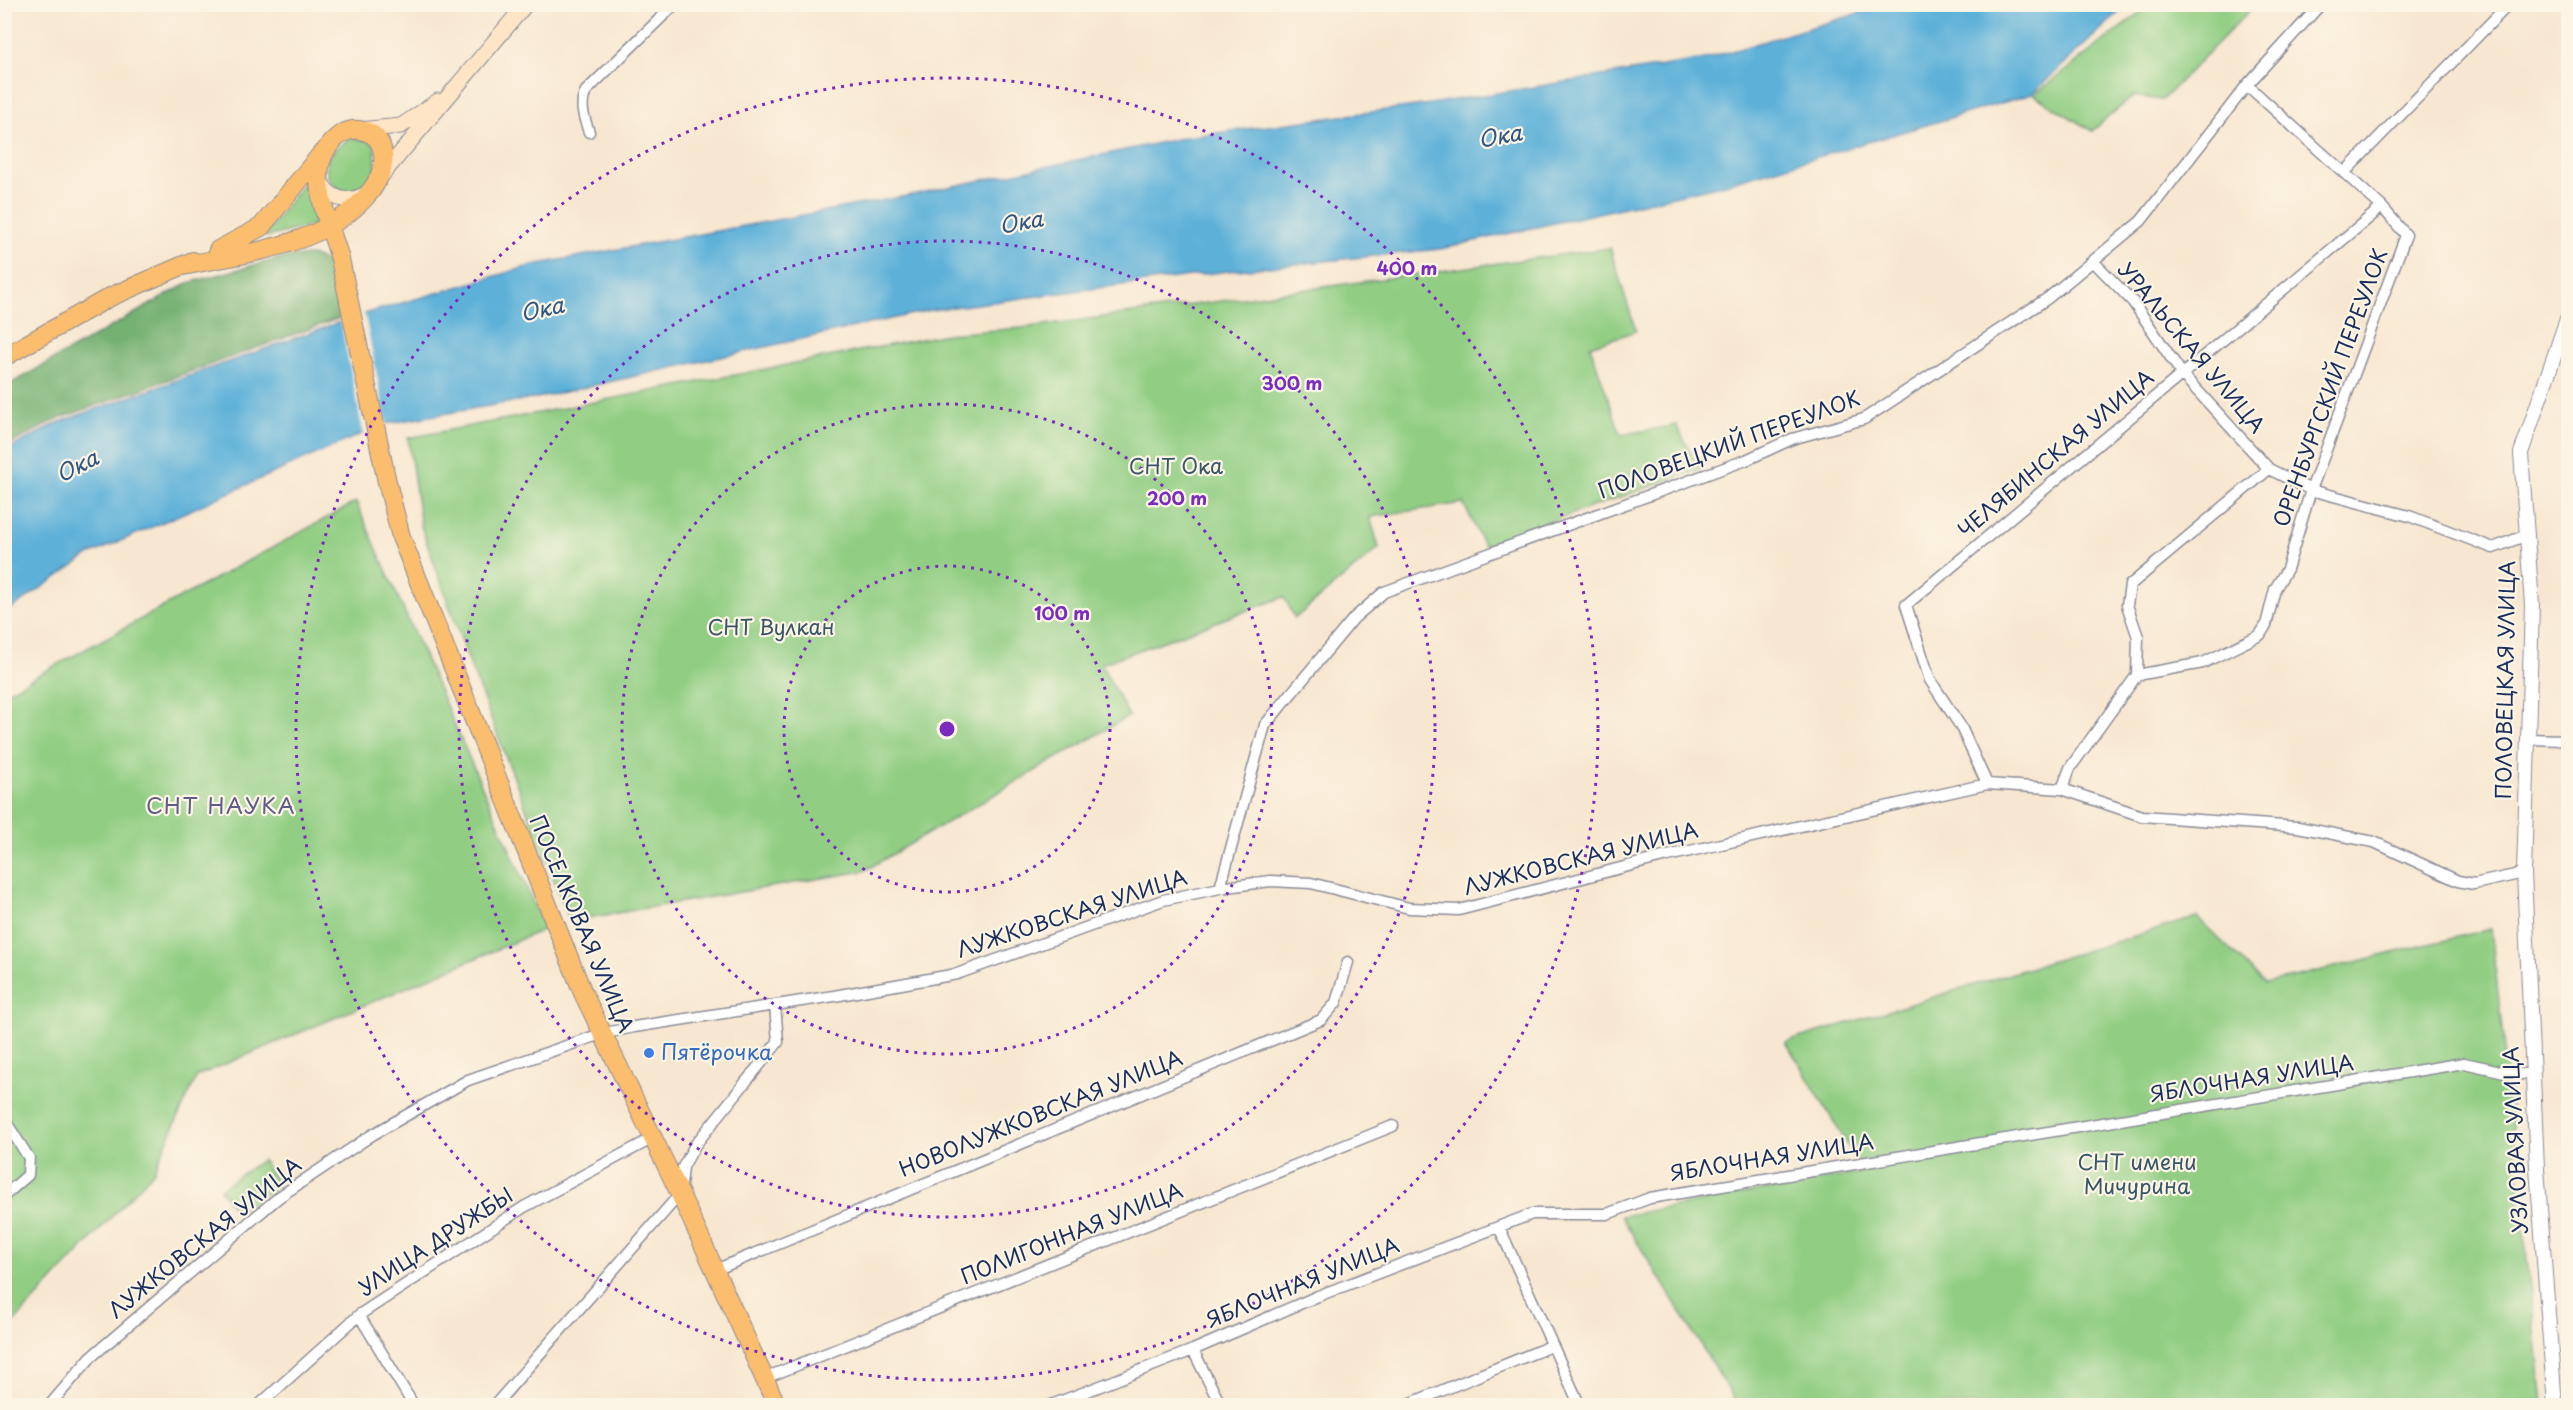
<svg xmlns="http://www.w3.org/2000/svg" width="2573" height="1410" font-family="'Playpen Sans',sans-serif">
<style>
.green{fill:#91ce83;stroke:#567e70;stroke-width:1.5}
.forest{fill:#74b171;stroke:#487068;stroke-width:1.5}
.water{fill:#5db1d9;stroke:#3c709c;stroke-width:1.5}
.pier{fill:#f8e7d0}
.lines{fill:none;stroke-linecap:round;stroke-linejoin:round}
.minor-casing{stroke:#8a8b97;stroke-width:13}
.tertiary-casing{stroke:#8a8b97;stroke-width:16}
.secondary-casing{stroke:#8a8b97;stroke-width:17}
.trunk-casing{stroke:#8a8b97;stroke-width:20}
.minor{stroke:#fff;stroke-width:10}
.tertiary{stroke:#fff;stroke-width:14}
.secondary{stroke:#fde5c5;stroke-width:15}
.trunk{stroke:#fbbd6e;stroke-width:18}
.ring{fill:none;stroke:#7b2cbf;stroke-width:3;stroke-dasharray:3 6}
.shop-dot{fill:#3f7fe0;stroke:#fcf5e5;stroke-width:2}
.labels{text-anchor:middle;stroke-width:4.5;stroke-linejoin:round;paint-order:stroke}
.street-label{font-size:21px;fill:#1b2f5e;stroke:#fcf5e5}
.park-label{font-size:21px;fill:#385767;stroke:#fcf5e5}
.shop-label{font-size:21px;fill:#366cbe;stroke:#fcf5e5;text-anchor:start}
.water-label{font-size:22px;font-style:italic;fill:#2f5683;stroke:#fcf5e5}
.neighbourhood-label{font-size:22px;letter-spacing:1.5px;fill:#605c88;stroke:#fcf5e5}
.centre{fill:#7b2cbf;stroke:#fcf5e5;stroke-width:3}
.ring-label{font-size:18px;text-anchor:middle;font-weight:bold;fill:#7b2cbf;stroke:#fcf5e5;stroke-width:4.5;stroke-linejoin:round;paint-order:stroke}
</style>
<rect width="100%" height="100%" fill="#fcf5e5"/>
<filter id="ink" filterUnits="userSpaceOnUse"><feTurbulence type="fractalNoise" baseFrequency=".0167" numOctaves="2"/><feDisplacementMap in="SourceGraphic" scale="12" xChannelSelector="R" yChannelSelector="G"/><feConvolveMatrix kernelMatrix="1 2 1 2 8 2 1 2 1" color-interpolation-filters="sRGB"/></filter>
<filter id="wash" filterUnits="userSpaceOnUse"><feTurbulence type="fractalNoise" baseFrequency=".008" numOctaves="4" result="noise"/><feDisplacementMap in="SourceGraphic" scale="24" xChannelSelector="R" yChannelSelector="G"/><feGaussianBlur stdDeviation="1.35" result="paint"/><feColorMatrix in="noise" values="0 0 0 0 0 0 0 0 0 0 0 0 0 0 0 0 0 1.4 0 .05"/><feComposite in="paint" operator="in"/></filter>
<g filter="url(#wash)">
<rect width="100%" height="100%" fill="#f8e7d0"/>
<path class="green" d="M2150 5H2255L2162 100 2133 96 2092 131 2034 95Z
M351 138 369 141 375 146 376 169C372 175 367 184 361 187 337 202 316 172 332 152 336 147 345 142 351 138Z
M305 181 311 182 319 216 314 225 267 237 264 236Z
M1610 248 1636 331 1590 346 1621 435 1676 425 1700 469 1484 545 1463 503 1370 517 1379 548 1295 618 1284 597 1101 664 1129 716 864 871 570 921 472 670 421 526 408 438 947 334 1022 328Z
M356 502 545 929 197 1076 153 1172 5 1332V693Z
M2197 917 2265 984 2491 929 2543 1405H1738L1621 1216 1864 1172 1786 1042Z
M262 1160 279 1184 236 1213 220 1189Z"/>
<path class="forest" d="M312 255 328 263 340 318 55 420 5 447V387L188 283 280 258Z"/>
<path class="water" d="M1886 5H2127L2032 94 1722 185 1440 249 1229 271 931 310 542 397 384 424 89 555 5 613V451L57 423 357 316 533 265 906 196 1187 137 1430 104 1705 59Z"/>
<path class="pier" d="M364 311 387 426 364 436 340 319Z"/>
</g>
<g filter="url(#ink)">
<g class="lines">
<defs>
<path id="minor" d="M589 132C584 118 579 105 586 91L675 4
M2344 173 2509 4
M2093 261 2133 302 2182 374 2269 469 2311 490 2409 516 2493 548 2527 535
M2137 675 2203 663 2260 635 2266 625 2275 589 2287 569 2311 490 2406 235 2382 207 2247 85
M2527 739 2568 740
M1987 784 1961 727 1930 680 1906 605 2382 207
M2062 789 2070 768 2137 675 2138 637 2127 605 2130 585 2269 469
M1220 888 1265 725 1354 618 1384 592 1746 460 1792 439 1864 419 2048 298 2141 221 2247 85 2321 4
M4 1119 29 1158 28 1175 4 1196
M1499 1227 1580 1406
M715 1270 1321 1020 1336 1003 1348 962
M359 1315 414 1406
M1193 1350 1221 1406
M765 1378 1393 1126
M49 1406 91 1357 279 1197 372 1135 468 1080 601 1034 634 1027 834 996 957 974 1163 900 1220 888 1270 881 1311 883 1409 908 1459 910 1659 858 1987 784 2062 789 2142 816 2298 827 2374 842 2458 881 2474 884 2524 873
M258 1406 359 1315 524 1207 653 1138
M494 1406 680 1194 683 1167 695 1145 778 1042 775 1005
M1049 1406 1193 1350 1318 1296 1532 1214H1607L1650 1198 2464 1063 2514 1074H2533
M1404 1406 1551 1346"/>
<path id="tertiary" d="M2555 1406 2537 1168 2524 873 2532 605 2521 453 2568 316"/>
<path id="secondary" d="M359 130 401 126 438 101
M319 179C329 199 346 205 366 194L526 4"/>
<path id="trunk" d="M218 250 261 227 321 154
M183 266C248 252 325 247 370 192 378 181 385 168 383 154 382 143 376 134 364 131 354 128 343 131 335 139 301 170 330 222 340 259L387 482 401 537 583 993 680 1194 777 1406
M4 357 110 297 193 261"/>
</defs>
<use href="#minor" class="minor-casing"/>
<use href="#tertiary" class="tertiary-casing"/>
<use href="#secondary" class="secondary-casing"/>
<use href="#trunk" class="trunk-casing"/>
<use href="#minor" class="minor"/>
<use href="#tertiary" class="tertiary"/>
<use href="#secondary" class="secondary"/>
<use href="#trunk" class="trunk"/>
</g>
</g>
<g class="ring">
<circle cx="947" cy="729" r="163"/>
<circle cx="947" cy="729" r="325"/>
<circle cx="947" cy="729" r="488"/>
<circle cx="947" cy="729" r="651"/>
</g>
<circle class="shop-dot" cx="649" cy="1053" r="6"/>
<g class="labels">
<g class="street-label">
<text transform="translate(2191 348) rotate(50)" y="7">УРАЛЬСКАЯ УЛИЦА</text>
<text transform="translate(2331 388) rotate(-70)" y="7">ОРЕНБУРГСКИЙ ПЕРЕУЛОК</text>
<text transform="translate(1729 445) rotate(-20)" y="7">ПОЛОВЕЦКИЙ ПЕРЕУЛОК</text>
<text transform="translate(2056 454) rotate(-40)" y="7">ЧЕЛЯБИНСКАЯ УЛИЦА</text>
<text transform="translate(2506 680) rotate(-89)" y="7">ПОЛОВЕЦКАЯ УЛИЦА</text>
<text transform="translate(1581 859) rotate(-14)" y="7">ЛУЖКОВСКАЯ УЛИЦА</text>
<text transform="translate(1072 914) rotate(-18)" y="7">ЛУЖКОВСКАЯ УЛИЦА</text>
<text transform="translate(581 924) rotate(67)" y="7">ПОСЕЛКОВАЯ УЛИЦА</text>
<text transform="translate(2252 1079) rotate(-9)" y="7">ЯБЛОЧНАЯ УЛИЦА</text>
<text transform="translate(1041 1114) rotate(-22)" y="7">НОВОЛУЖКОВСКАЯ УЛИЦА</text>
<text transform="translate(2516 1140) rotate(-93)" y="7">УЗЛОВАЯ УЛИЦА</text>
<text transform="translate(1772 1158) rotate(-9)" y="7">ЯБЛОЧНАЯ УЛИЦА</text>
<text transform="translate(1072 1234) rotate(-22)" y="7">ПОЛИГОННАЯ УЛИЦА</text>
<text transform="translate(205 1238) rotate(-39)" y="7">ЛУЖКОВСКАЯ УЛИЦА</text>
<text transform="translate(436 1242) rotate(-33)" y="7">УЛИЦА ДРУЖБЫ</text>
<text transform="translate(1303 1283) rotate(-22)" y="7">ЯБЛОЧНАЯ УЛИЦА</text>
</g>
<g class="park-label">
<text x="1176" y="474">СНТ Ока</text>
<text x="771" y="635">СНТ Вулкан</text>
<text x="2137" y="1170">СНТ имени<tspan x="2137" dy="24">Мичурина</tspan></text>
</g>
<g class="shop-label">
<text x="661" y="1060">Пятёрочка</text>
</g>
<g class="water-label">
<text transform="translate(1500 136) rotate(-10)" y="8">Ока</text>
<text transform="translate(1021 222) rotate(-10)" y="8">Ока</text>
<text transform="translate(542 309) rotate(-12)" y="8">Ока</text>
<text transform="translate(77 466) rotate(-27)" y="8">Ока</text>
</g>
<g class="neighbourhood-label">
<text x="221" y="814">СНТ НАУКА</text>
</g>
</g>
<circle cx="947" cy="729" r="9" class="centre"/>
<g class="ring-label">
<text x="1407" y="275">400 m</text>
<text x="1292" y="390">300 m</text>
<text x="1177" y="505">200 m</text>
<text x="1062" y="620">100 m</text>
</g>
<rect width="2573" height="1410" fill="none" stroke="#fcf5e5" stroke-width="24"/>
</svg>
